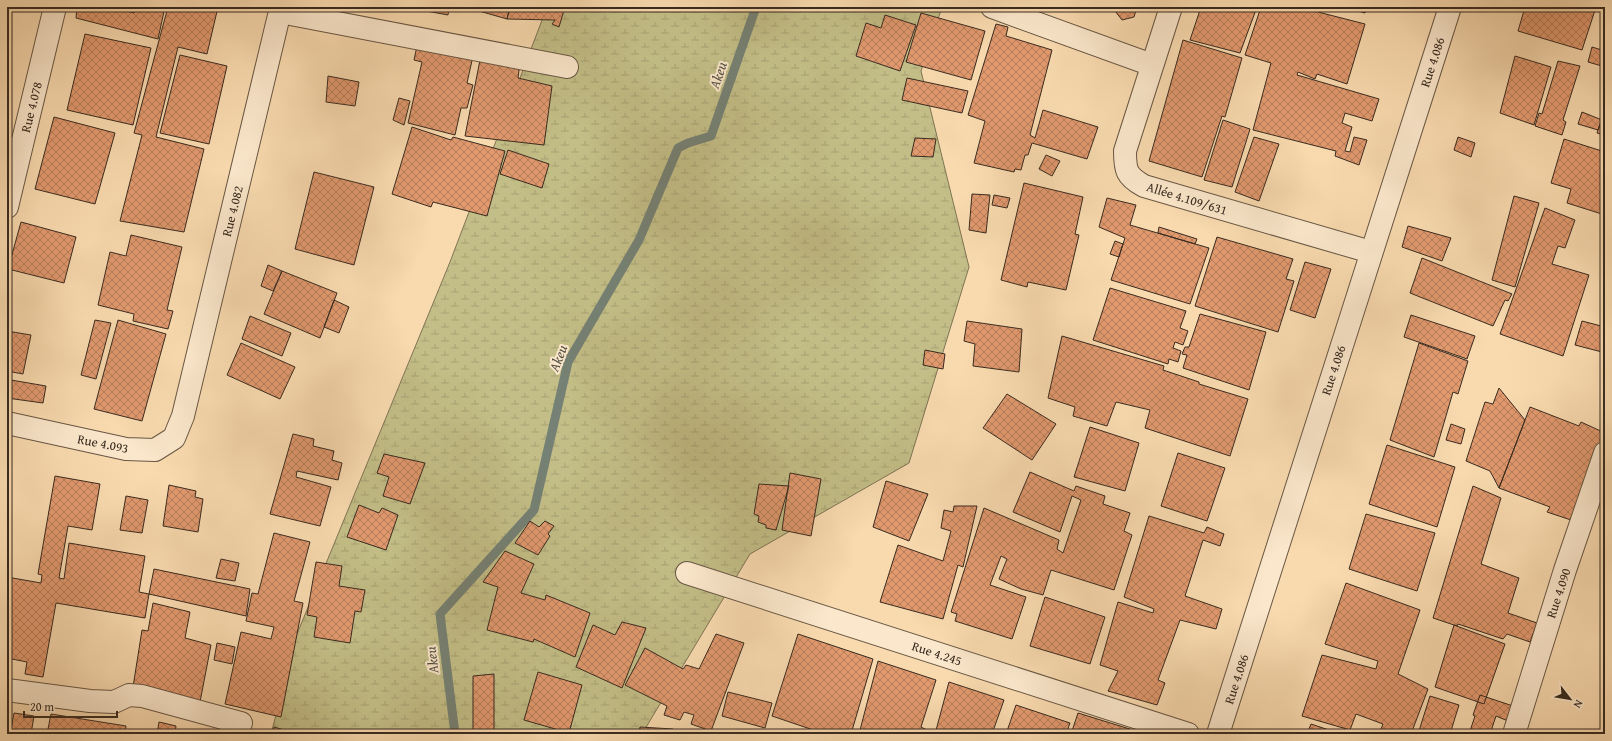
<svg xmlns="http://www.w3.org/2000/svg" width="1612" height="741" font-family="'Gentium Book Plus',serif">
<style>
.wetland{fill:url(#wetland-marsh);stroke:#7e7454}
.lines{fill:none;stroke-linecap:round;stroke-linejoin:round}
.stream{stroke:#758174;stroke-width:9}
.building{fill:url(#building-cross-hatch);stroke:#382b20}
.minor-casing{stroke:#685744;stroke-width:24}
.minor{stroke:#fbe7cb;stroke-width:22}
.labels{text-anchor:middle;stroke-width:4;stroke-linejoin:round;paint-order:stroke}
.street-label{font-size:13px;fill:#382b20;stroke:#fbe7cb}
.water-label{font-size:14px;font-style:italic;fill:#524f43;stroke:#fbe7cb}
</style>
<defs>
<pattern id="wetland-marsh" width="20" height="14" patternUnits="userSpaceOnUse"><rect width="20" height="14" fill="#c3be87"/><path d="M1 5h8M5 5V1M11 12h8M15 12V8" fill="none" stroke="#a8a374"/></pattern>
<pattern id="building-cross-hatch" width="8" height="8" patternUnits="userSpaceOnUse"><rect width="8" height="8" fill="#e1996e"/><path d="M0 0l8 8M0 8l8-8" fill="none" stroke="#b77d5a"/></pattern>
</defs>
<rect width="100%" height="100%" fill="#f9daaf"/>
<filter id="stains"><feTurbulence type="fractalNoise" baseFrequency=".005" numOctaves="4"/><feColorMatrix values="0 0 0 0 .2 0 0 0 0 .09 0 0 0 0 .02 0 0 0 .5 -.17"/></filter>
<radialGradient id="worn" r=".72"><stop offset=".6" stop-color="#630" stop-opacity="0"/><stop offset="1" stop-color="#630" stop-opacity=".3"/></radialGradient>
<path class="wetland" d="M547 7H942L921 71 969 267 909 463 750 554 642 734H271L297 634 450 262Z"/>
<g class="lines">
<path class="stream" d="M455 734 440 614 534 510 568 362 639 240 678 148 688 143 711 136 756 7"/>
</g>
<path class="building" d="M77 7H113L134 13 136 7H165L158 39 76 18Z
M168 7H218L207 54 178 47 156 137 204 149 184 232 120 221 142 135 134 133Z
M416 7H449L448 15 416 9Z
M480 7H510L507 19 479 11Z
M510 7H565L559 27 552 24 555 20 507 19Z
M1112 7H1137L1134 17 1122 20Z
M1201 7H1257L1240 53 1190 40Z
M1261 7H1319L1318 12 1365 24 1347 84 1317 74 1315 79 1298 72 1297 75 1379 99 1372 121 1345 113 1342 123 1352 127 1345 151 1350 152 1354 137 1367 140 1359 165 1335 156 1336 151 1253 130 1271 63 1245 55Z
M1344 7H1367L1365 13Z
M1525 7H1596L1582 50 1518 31Z
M921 13 985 31 971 80 906 62Z
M885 15 916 25 900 71 856 56 866 23 881 28Z
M996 24 1008 27 1006 36 1052 50 1030 135 1035 138 1043 110 1098 127 1087 159 1032 143 1028 155H1025L1021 170 1015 169 1014 172 974 163 985 121 968 115Z
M85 34 151 48 133 125 67 110Z
M1183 40 1242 58 1225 117 1222 116 1202 177 1149 161Z
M417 46 473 56 467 83 473 85 467 108H461L455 135 408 123 422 62 414 60Z
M1592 47 1605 51 1602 66 1588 62Z
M180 55 227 66 209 144 160 133Z
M481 55 520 63 518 78 552 86 544 145 465 136Z
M1515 56 1551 67 1534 125 1500 113Z
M1558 61 1580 66 1563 120 1566 122 1562 135 1535 126 1539 113 1542 114Z
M328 76 359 82 355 106 326 102Z
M907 78 968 91 962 113 902 100Z
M399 98 410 101 404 125 393 120Z
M1605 109V135L1597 133Z
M1582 112 1602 120 1598 130 1578 124Z
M54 117 115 133 95 204 35 189Z
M1223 120 1250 129 1232 187 1204 180Z
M412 127 451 140 453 137 505 151 487 216 433 202 431 207 392 194Z
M1254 137 1279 144 1259 201 1235 192Z
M1458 137 1475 143 1471 157 1454 150Z
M915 138 936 139 933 157 911 156Z
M1564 139 1605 152V215L1567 203 1571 189 1551 183Z
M508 150 549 164 542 188 500 174Z
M1046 155 1060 161 1052 176 1039 169Z
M314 172 374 187 354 265 295 249Z
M1024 183 1083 197 1075 234 1079 235 1066 290 1028 282 1027 287 1001 280Z
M972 194 990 195 986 233 969 230Z
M994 195 1010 198 1007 208 992 205Z
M1514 196 1539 203 1515 287 1492 280Z
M1107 198 1136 205 1130 225 1209 248 1190 304 1111 280 1125 238 1099 227Z
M1545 208 1575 220 1565 248 1558 246 1552 264 1589 275 1563 356 1500 334Z
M21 222 76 237 64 283 8 269Z
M1408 226 1451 238 1442 261 1402 247Z
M1159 227 1197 239 1195 244 1158 233Z
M131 235 182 247 167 310 173 311 168 329 133 321 134 314 98 305 110 252 126 256Z
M1217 237 1293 259 1286 279 1294 281 1278 332 1195 306Z
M1115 241 1123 244 1119 257 1110 254Z
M1422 258 1512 294 1508 301 1505 300 1493 326 1410 293Z
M1305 262 1331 269 1315 318 1290 310Z
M268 265 282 271 273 291 261 286Z
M282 271 337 293 320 338 264 314Z
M1110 288 1186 311 1180 328 1188 331 1183 345 1175 342 1173 348 1181 351 1178 362 1169 359 1168 364 1093 340Z
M334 300 349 307 339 333 324 327Z
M1200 314 1266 332 1249 390 1183 368 1187 355 1182 354 1185 347H1189Z
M1411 315 1475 336 1467 359 1404 337Z
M250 316 291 333 282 356 242 339Z
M95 320 111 323 96 379 81 375Z
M118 320 166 334 142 421 94 409Z
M967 321 1022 329 1019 372 973 366 975 344 964 341Z
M1582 321 1605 327V341L1602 352 1575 345Z
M7 331 31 335 23 374 7 371Z
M1062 336 1164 366 1163 370 1199 382V384L1248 399 1230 456 1145 428 1150 410 1116 402 1107 426 1073 416 1075 407 1048 398Z
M241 343 295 367 280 399 227 375Z
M1419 343 1468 361 1458 394 1453 392 1434 457 1390 440Z
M925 350 945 354 943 369 923 365Z
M11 380 46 386 43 403 7 398V389H9Z
M1499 388 1525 420 1499 488 1490 471 1466 461 1485 402 1493 404Z
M1007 394 1056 424 1032 460 983 428Z
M1530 407 1579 426 1581 422 1605 433V442L1577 522 1547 512 1550 507 1499 488Z
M1451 424 1465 429 1461 444 1446 440Z
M1090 427 1139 443 1125 491 1074 477Z
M293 434 314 439 313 446 334 451 332 460 342 463 338 480 297 471 296 477 331 487 320 526 270 514Z
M1387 445 1455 467 1437 527 1369 504Z
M1178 453 1225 468 1207 521 1161 506Z
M384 454 425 463 410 504 383 496 389 477 377 473Z
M1030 472 1074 491 1076 486 1105 496 1103 504 1130 513 1124 531 1132 535 1114 590 1051 570 1043 595 1021 589 999 579 1007 559 1001 556 990 585 1026 597 1012 639 955 621 957 614 951 612 984 508 1059 540 1057 549 1063 553 1081 500 1072 496 1060 532 1013 512Z
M790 473 821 479 811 536 782 530Z
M55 476 100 484 92 530 68 526 59 578 64 579 69 543 145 556 139 592 149 594 145 618 56 603 43 677 25 674 27 662 7 658V577L41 583 42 575 38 574Z
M886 481 928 494 909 541 873 527Z
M759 484 789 486 776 530 766 528V525L758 522 759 516 754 514Z
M169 485 196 491 195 497 203 499 198 532 163 526Z
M1473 486 1501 498 1481 564 1519 578 1508 613 1537 623 1530 642 1507 634 1503 639 1458 624 1457 626 1433 618Z
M126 496 148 500 142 533 120 530Z
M359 505 379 513 382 508 398 515 386 550 347 537Z
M954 506H977L963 567 958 565 943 619 880 602 898 545 943 561 951 531 941 528 944 510 953 512Z
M1366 514 1435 533 1417 591 1349 569Z
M1149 516 1204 533 1207 527 1224 534 1220 546 1203 540 1185 596 1222 609 1216 629 1180 620 1158 680 1165 683 1157 705 1108 691 1118 671 1100 665 1118 602 1153 613 1154 609 1124 597Z
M530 521 539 527 545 521 554 526 548 534 550 536 538 555 515 543Z
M274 533 310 542 294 601 303 603 281 717 225 704 241 632 271 639 274 627 246 621 252 593 258 594Z
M505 551 534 564 521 593 545 600 546 595 590 613 575 657 534 639 533 642 487 630 498 587 483 582Z
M221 559 239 563 235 581 216 578Z
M316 562 342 566 339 586 365 590 361 612 355 611 350 643 314 637 317 617 307 615Z
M154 569 250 589 246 616 149 594Z
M1346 583 1420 610 1398 674 1428 689 1411 734H1379L1383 724 1356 714 1350 730 1302 716 1322 655 1376 669 1378 661 1325 644Z
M1045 597 1105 617 1090 664 1030 646Z
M153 603 190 612 185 638 211 645 200 702 133 687 142 630 148 631Z
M622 622 646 628 622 688 576 667 593 625 615 635Z
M1454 625 1505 644 1484 704 1435 687Z
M716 634 744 643 711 731 691 724 694 715 684 712 680 720 664 715 667 706 625 685 645 648 683 669 686 665 699 669Z
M798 634 873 659 851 734H825L772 716Z
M217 643 235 647 232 664 214 660Z
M878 661 936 680 921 727 927 730 926 734H859Z
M538 672 582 685 569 733 524 720Z
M494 674V734H473V676Z
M949 682 1004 700 992 734H935Z
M728 692 772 703 765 728 722 716Z
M1480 695 1513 706 1508 721 1496 716 1490 734H1469L1475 716 1473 715Z
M1430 696 1459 705 1450 734H1418Z
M1016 705 1070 723 1066 734H1006Z
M14 713 34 716 31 734H10Z
M1078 713 1146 734H1071Z
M51 714 126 726 125 734H126H47Z
M159 722 176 726 175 734H157Z
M1311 724 1341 734H1307Z
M274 727 298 734H272Z
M640 727 673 729V734H639Z
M187 731 200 734H186Z
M1352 731 1361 734H1351Z"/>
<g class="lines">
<defs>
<path id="minor" d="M992 7 1152 65
M1171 7 1125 151C1125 170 1126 176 1144 186L1371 252
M280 12 567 67
M7 207 55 7
M7 423 126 449 155 450 174 438 183 416 281 7
M687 573 1188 734
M7 690 90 701 114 702 129 695 142 696 241 723
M1218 734 1450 7
M1514 734 1565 570 1605 453"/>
</defs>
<use href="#minor" class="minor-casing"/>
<use href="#minor" class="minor"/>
</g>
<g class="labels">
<g class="street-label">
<text transform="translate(1432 62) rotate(-72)" y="5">Rue 4.086</text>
<text transform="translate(31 107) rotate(-76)" y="5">Rue 4.078</text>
<text transform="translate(1187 198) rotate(17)" y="5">Allée 4.109/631</text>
<text transform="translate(232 211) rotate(-76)" y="5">Rue 4.082</text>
<text transform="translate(1333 370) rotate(-72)" y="5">Rue 4.086</text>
<text transform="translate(103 443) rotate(11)" y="5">Rue 4.093</text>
<text transform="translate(1558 593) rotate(-72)" y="5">Rue 4.090</text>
<text transform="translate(937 653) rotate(18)" y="5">Rue 4.245</text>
<text transform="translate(1236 679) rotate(-72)" y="5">Rue 4.086</text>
</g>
<g class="water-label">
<text transform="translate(718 75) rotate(-71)" y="5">Akeu</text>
<text transform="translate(558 358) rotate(-69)" y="5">Akeu</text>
<text transform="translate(432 660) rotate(-97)" y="5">Akeu</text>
</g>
</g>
<rect width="1612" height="741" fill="none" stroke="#f9daaf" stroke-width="24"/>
<rect x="8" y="8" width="1596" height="725" fill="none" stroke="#382b20" stroke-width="2"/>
<rect x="12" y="12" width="1588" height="717" fill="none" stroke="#382b20"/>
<g transform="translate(1570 699) rotate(121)" stroke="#fbe7cb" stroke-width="3" paint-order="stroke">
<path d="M0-3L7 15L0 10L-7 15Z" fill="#382b20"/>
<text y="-6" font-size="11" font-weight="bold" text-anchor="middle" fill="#382b20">N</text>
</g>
<path d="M24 711v6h93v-6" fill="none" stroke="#382b20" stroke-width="2"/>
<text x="30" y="711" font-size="12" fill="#382b20" stroke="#fbe7cb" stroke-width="3" paint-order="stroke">20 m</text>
<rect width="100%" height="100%" filter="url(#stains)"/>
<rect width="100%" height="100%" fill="url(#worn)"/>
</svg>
